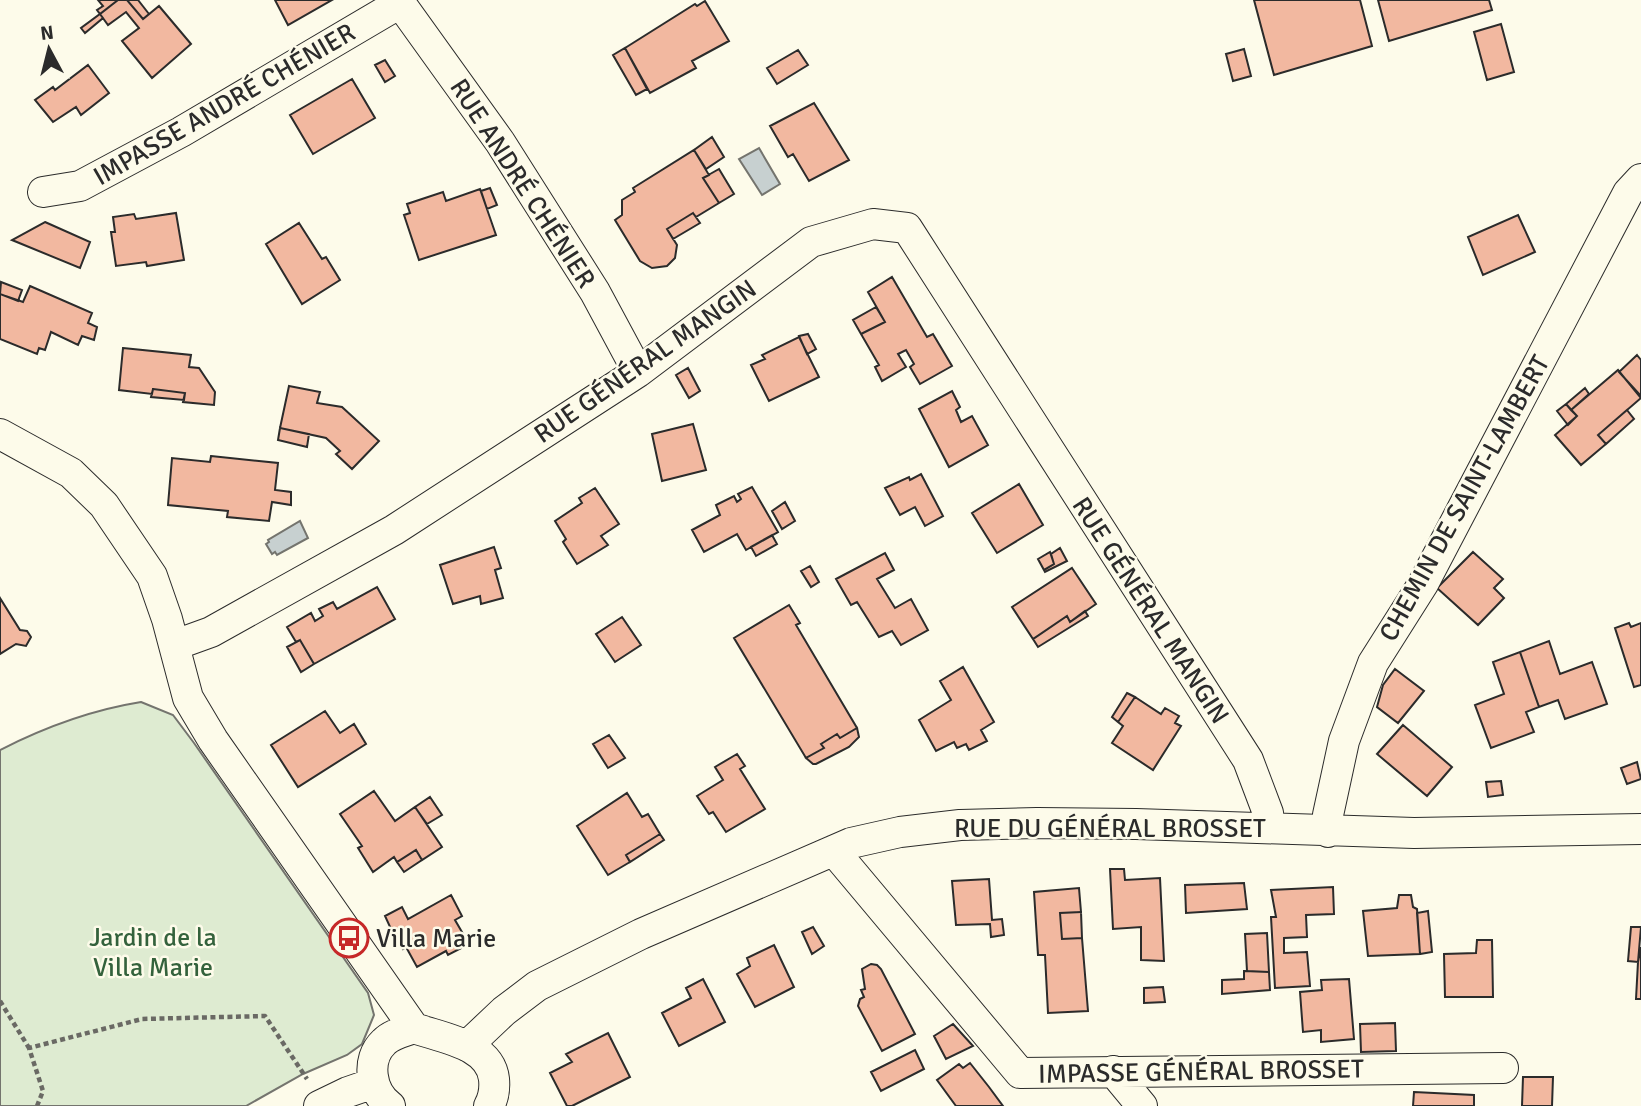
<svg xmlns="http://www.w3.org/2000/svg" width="1641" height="1106" font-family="Signika,sans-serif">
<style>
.green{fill:#deebd1;stroke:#74746e;stroke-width:2}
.water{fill:#c7d0d0;stroke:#74746e;stroke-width:2}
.building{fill:#f2b8a0;stroke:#2b2b2b;stroke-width:2}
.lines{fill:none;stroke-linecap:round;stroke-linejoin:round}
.minor-casing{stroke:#2b2b2b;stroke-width:32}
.path{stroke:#6a6964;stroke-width:4.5;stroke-dasharray:5 3.5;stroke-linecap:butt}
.minor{stroke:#fdfbea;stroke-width:30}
.labels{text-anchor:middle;stroke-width:5;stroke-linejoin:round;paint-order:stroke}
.street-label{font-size:26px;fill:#2b2b2b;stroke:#fdfbea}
.park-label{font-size:26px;fill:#34623c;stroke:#fdfbea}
.poi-label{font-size:26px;fill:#2b2b2b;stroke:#fdfbea;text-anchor:start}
</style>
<rect width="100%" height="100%" fill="#fdfbea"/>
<path class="green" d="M141 702 173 715 194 743 368 993 374 1015 362 1044 347 1055 303 1074 246 1106H0V750C45 727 91 710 141 702Z"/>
<path class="water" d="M759 148 780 184 762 195 739 159Z
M300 521 308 538 277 555 275 552 272 554 266 544 269 542 268 540Z"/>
<path class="building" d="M98 0H118L100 14 97 10 103 6Z
M118 0H127L143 19 159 6 191 44 152 78 122 41 139 28 126 12 108 25 100 14Z
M127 0H138L149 14 143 19Z
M275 0H332L288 25Z
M1254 0H1360L1372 46 1274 75Z
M1378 0H1489L1492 10 1389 41Z
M705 1 729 41 692 61 696 68 650 93 625 48 695 4 697 6Z
M100 14 103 18 85 33 81 28Z
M1501 24 1514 72 1487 80 1474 32Z
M625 48 647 89 636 95 613 55Z
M1244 49 1251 76 1233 81 1226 54Z
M798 50 808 65 777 84 767 68Z
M385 60 395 76 385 82 375 65Z
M88 65 109 93 81 115 76 107 53 122 35 100 53 87 55 90Z
M352 79 375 118 313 154 290 115Z
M814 103 849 160 809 181 793 154 788 157 770 126Z
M712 137 724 157 706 169 694 150Z
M694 150 709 175 703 178 719 203 696 217 693 213 667 229 677 245 675 258 667 266 652 268 640 261 615 220 622 215V200L635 192 633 188Z
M719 169 734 194 719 203 703 178Z
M490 188 497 205 487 209 481 191Z
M480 189 496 235 419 260 404 215 410 213 407 204 443 192 446 201Z
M176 213 184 260 147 266 146 262 116 266 111 232H115L113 217 134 214 136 219Z
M693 213 700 223 673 239 667 229Z
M1518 215 1535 252 1483 275 1468 237Z
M45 222 90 242 80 268 12 240Z
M299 223 322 259 326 257 340 280 302 304 266 244Z
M892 277 927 337 933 334 952 366 920 384 910 367 914 364 906 350 898 354 906 367 882 381 875 367 879 365 861 334 885 322 868 292Z
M1 282 22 290 18 301 0 294Z
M30 286 92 313 88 323 97 327 94 340 82 336 78 345 51 332 45 350 39 348 37 354 0 339V294L23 302Z
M876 307 885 322 861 334 853 320Z
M808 334 816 349 807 354 799 336Z
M799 337 819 377 769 401 751 365 765 359 762 355Z
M123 348 191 355 189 367 199 368 215 392 214 405 183 402 185 393 153 389 152 394 119 390Z
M1637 355 1641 360V396L1619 372Z
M688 368 700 391 689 398 676 375Z
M1618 370 1641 398 1598 435 1606 444 1581 465 1555 435 1577 416 1571 410Z
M289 386 320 392 317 403 342 407 379 441 352 469 336 454 340 451 326 438 280 428Z
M1585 388 1589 394 1571 410 1566 404Z
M153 389 185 393 184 400 151 397Z
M952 391 960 407 956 410 961 422 972 416 988 445 949 467 919 409Z
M1566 404 1577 416 1568 425 1557 411Z
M1627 410 1634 419 1606 444 1598 435Z
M693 424 706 470 662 481 652 434Z
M280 428 309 434 307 447 278 440Z
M211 456 278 463 275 490 291 492V505L272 502 269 521 227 517 228 511 168 505 172 458 210 462Z
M921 474 943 516 925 526 915 507 900 515 885 488 909 477 910 480Z
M1019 484 1043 525 997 553 972 513Z
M752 487 778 532 746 550 737 534 704 552 692 530 720 515 716 505 734 496 737 502 741 499 738 494Z
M595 488 619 524 601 536 608 545 577 564 563 542 566 539 555 521 582 503 579 498Z
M785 502 795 521 782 529 772 511Z
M772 535 777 544 756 556 751 547Z
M494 547 501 568 495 570 503 598 481 604 480 596 453 604 440 565Z
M1060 548 1067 561 1045 572 1044 570 1054 564 1051 554Z
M1050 552 1054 564 1044 570 1038 559Z
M1473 552 1503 579 1494 588 1504 598 1478 625 1437 588Z
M885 553 894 570 877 579 895 608 911 599 928 630 901 645 892 631 879 637 857 602 851 605 836 579Z
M810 566 819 582 811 587 801 571Z
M1072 568 1096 604 1070 622 1067 616 1033 639 1012 607Z
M377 587 395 619 314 664 300 640 296 642 287 627 311 613 315 621 323 616 319 609 333 602 337 609Z
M0 598 20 630 27 631 31 637 26 646 16 644 0 654Z
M789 605 800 623 796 625 857 728 840 738 837 734 821 744 824 748 806 758 734 638Z
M1085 611 1088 616 1038 647 1033 639 1067 616 1070 622Z
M622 617 641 645 615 662 596 634Z
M1629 623 1631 627 1641 623V685L1634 687 1615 628Z
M300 640 314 664 301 672 287 647Z
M1549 641 1560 674 1592 662 1607 704 1565 719 1558 700 1539 707 1520 652Z
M1520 652 1539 707 1526 712 1534 732 1491 748 1475 705 1504 694 1493 662Z
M963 667 994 722 981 730 987 741 969 750 966 744 957 748 954 742 936 751 919 720 951 700 940 681Z
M1395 669 1424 691 1398 723 1377 707 1383 685Z
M1127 693 1135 697 1118 722 1112 717Z
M1135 697 1161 714 1165 708 1179 716 1175 723 1181 726 1153 770 1112 743 1123 726 1118 722Z
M325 711 340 733 354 724 366 744 298 787 271 745Z
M1403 725 1452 767 1427 796 1377 754Z
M857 728 859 737 849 747 816 764H813L806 758 824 748 821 744 837 734 840 738Z
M609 735 625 758 608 768 593 744Z
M737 754 745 766 740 769 765 809 726 832 713 812 709 814 697 796 723 780 715 767Z
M1637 762 1641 779 1627 784 1621 768Z
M1501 781 1503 795 1488 797 1486 782Z
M374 791 395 821 415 807 442 847 422 860 416 850 397 862 394 857 373 872 358 848 362 846 340 814Z
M627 793 642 817 648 814 660 834 626 855 630 862 608 875 577 826Z
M430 797 442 815 427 824 415 807Z
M660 834 664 840 630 862 626 855Z
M416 850 422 860 404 872 397 862Z
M1110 869H1124L1125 880 1160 878 1164 961 1141 960V927L1113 929Z
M989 879 992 920 1002 919 1004 935 991 937 990 924 956 925 952 881Z
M1244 883 1247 909 1186 913 1185 885Z
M1333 887 1334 914 1306 915 1307 937 1284 938V953L1307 952 1310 986 1275 988 1271 917H1276L1271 890Z
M1079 888 1081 912 1060 913 1062 939 1082 938 1088 1011 1048 1013 1045 955H1038L1034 892Z
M451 895 462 916 455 920 469 944 448 955 446 951 417 967 406 947 403 949 391 929 385 916 402 907 408 919Z
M1399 895H1411L1413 907 1417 909 1420 954 1368 956 1363 911 1397 908Z
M1428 911 1432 952 1420 954 1417 913Z
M1081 912 1082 938 1062 939 1060 913Z
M813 927 824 946 812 954 802 932Z
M1631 927H1641L1638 962 1628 961Z
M1267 933 1269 972 1247 971 1245 934Z
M1477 940H1492L1493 997H1445L1444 954 1476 953Z
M774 945 794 987 755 1007 737 974 750 966 747 958Z
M1641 947V999H1636L1638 962Z
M871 964 877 965 881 969 915 1034 882 1051 858 1006 860 999 864 997 861 990 865 989 862 969Z
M1244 971 1269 972 1270 990 1222 994V980L1244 979Z
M703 979 725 1022 679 1046 662 1013 691 998 686 988Z
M1349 979 1354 1039 1321 1042V1030L1303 1032 1300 992 1322 990 1321 980Z
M1163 987 1165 1002 1144 1003V988Z
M1395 1023 1396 1051 1361 1052 1360 1024Z
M953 1024 973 1046 946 1059 934 1036Z
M608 1033 630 1077 572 1106H567L550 1073 572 1062 566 1054Z
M915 1050 924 1069 881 1091 871 1072Z
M970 1063 989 1087 1003 1106H956L937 1080 959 1064 963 1068Z
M1523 1077H1553L1552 1106H1522Z
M1414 1092 1474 1095V1106H1413Z"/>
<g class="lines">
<defs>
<path id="minor" d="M398 0 500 142 595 292 638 372
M43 192 80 186 181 132 400 3
M0 434 71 473 104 505 152 576 167 619 188 698 213 740 414 1028
M175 645 211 632 394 530 638 372 811 242 873 224 907 228 1248 760 1268 813 1270 828
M1328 832V815L1344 741 1373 663 1423 584 1628 193 1641 179
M834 851 1020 1073 1503 1068
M467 1046 504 1011 537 986 641 934 851 843 900 832 960 825 1037 823 1136 824 1414 833 1641 829
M1113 1071 1142 1106
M319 1106 348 1092 374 1083
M390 1106C371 1092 365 1060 384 1042 392 1034 403 1032 414 1028 442 1038 490 1044 494 1079 495 1089 494 1097 489 1106"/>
</defs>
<use href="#minor" class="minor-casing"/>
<path class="path" d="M0 1001 29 1048
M37 1106 43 1091 29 1048 142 1019 265 1016 307 1079"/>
<use href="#minor" class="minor"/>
</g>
<defs>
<symbol id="bus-ring" viewBox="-11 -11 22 22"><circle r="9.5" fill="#fdfbea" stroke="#c62828" stroke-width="1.5"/><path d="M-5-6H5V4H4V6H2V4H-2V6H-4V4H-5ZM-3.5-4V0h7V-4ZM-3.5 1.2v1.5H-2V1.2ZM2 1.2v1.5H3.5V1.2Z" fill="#c62828"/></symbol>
</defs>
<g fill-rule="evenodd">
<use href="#bus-ring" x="327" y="916" width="44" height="44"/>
</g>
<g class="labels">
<g class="street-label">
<text transform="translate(224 104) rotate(-30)" y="9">IMPASSE ANDRÉ CHÉNIER</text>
<text transform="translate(523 183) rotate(57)" y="9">RUE ANDRÉ CHÉNIER</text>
<text transform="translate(645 361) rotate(-35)" y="9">RUE GÉNÉRAL MANGIN</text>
<text transform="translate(1464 498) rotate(-61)" y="9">CHEMIN DE SAINT-LAMBERT</text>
<text transform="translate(1151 610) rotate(57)" y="9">RUE GÉNÉRAL MANGIN</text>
<text x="1110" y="837">RUE DU GÉNÉRAL BROSSET</text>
<text transform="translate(1201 1071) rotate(-1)" y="9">IMPASSE GÉNÉRAL BROSSET</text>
</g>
<g class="park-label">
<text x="153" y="946">Jardin de la<tspan x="153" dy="30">Villa Marie</tspan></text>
</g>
<g class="poi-label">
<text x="376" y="947">Villa Marie</text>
</g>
</g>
<g transform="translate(49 49) rotate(353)" stroke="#fdfbea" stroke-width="5" paint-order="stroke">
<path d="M0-5L12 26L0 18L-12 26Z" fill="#2b2b2b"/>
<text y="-10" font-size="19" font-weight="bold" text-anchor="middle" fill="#2b2b2b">N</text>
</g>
</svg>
